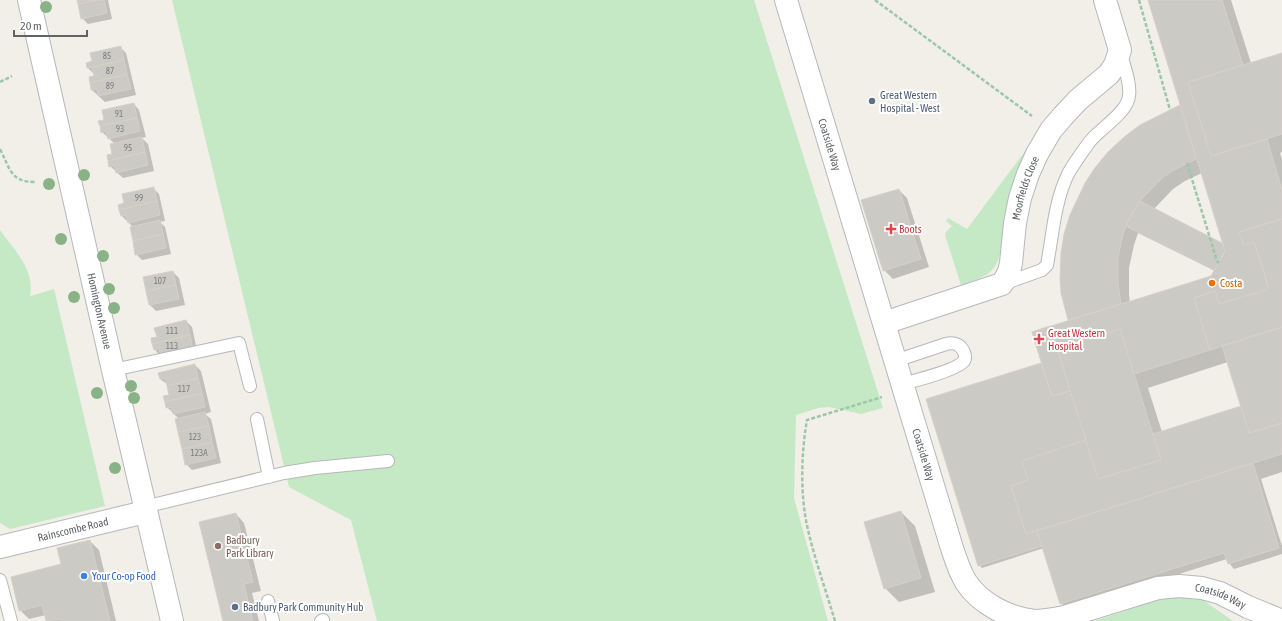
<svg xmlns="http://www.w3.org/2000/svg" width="1282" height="621" font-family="'Asap Condensed',sans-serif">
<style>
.green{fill:#c5e8c5}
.shadow{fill:#0003;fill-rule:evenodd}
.building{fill:#cccac5;stroke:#d6d1c6}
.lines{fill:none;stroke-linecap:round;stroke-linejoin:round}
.service-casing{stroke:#b5b8bc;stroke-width:14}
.minor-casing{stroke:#b5b8bc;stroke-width:24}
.path{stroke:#9cc7a9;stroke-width:2.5;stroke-dasharray:4 2;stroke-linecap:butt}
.service{stroke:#fff;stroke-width:12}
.minor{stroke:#fff;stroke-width:22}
.tree{fill:#89b387}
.service-dot{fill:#5c6f8a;stroke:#fff;stroke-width:1.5}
.health-dot{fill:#e0444e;stroke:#fff;stroke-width:1.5}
.food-dot{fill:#e8710a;stroke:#fff;stroke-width:1.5}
.education-dot{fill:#8d6e63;stroke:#fff;stroke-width:1.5}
.shop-dot{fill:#3f7fe0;stroke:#fff;stroke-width:1.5}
.labels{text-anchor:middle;stroke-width:4;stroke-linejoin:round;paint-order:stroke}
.number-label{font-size:9px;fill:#7a7d7f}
.service-label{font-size:11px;fill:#4e5e75;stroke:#fff;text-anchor:start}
.street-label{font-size:11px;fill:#5f6368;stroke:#fff}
.health-label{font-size:11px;fill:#be3a42;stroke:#fff;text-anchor:start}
.food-label{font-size:11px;fill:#c56008;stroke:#fff;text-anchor:start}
.education-label{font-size:11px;fill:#785e54;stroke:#fff;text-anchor:start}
.shop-label{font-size:11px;fill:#366cbe;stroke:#fff;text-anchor:start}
</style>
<rect width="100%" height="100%" fill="#f1efe8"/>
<path class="green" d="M172 0H754L883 408 861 414 829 407 818 408 796 415 794 498 828 621H377L351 520 289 487Z
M1040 131 1002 247C996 275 986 276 961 285L945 235 946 232 952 226 946 221 948 218 967 229Z
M0 230C14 250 35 269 30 296L54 289 105 506 10 529 0 523Z
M1185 593 1199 597 1233 621H1094L1158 600Z"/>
<path class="shadow" d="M78 0H108L112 19 88 24 82 18Z
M1149 0H1231L1251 63 1282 54V152L1280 153 1282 159V472L1261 479 1282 546V554L1234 569 1229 563 1227 559 1067 609 1061 603 1044 548 982 568 979 565 1041 364 1044 366 1070 321 1062 293 1141 126 1181 106ZM1202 173 1225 247 1222 244 1154 209 1173 189 1185 181ZM1138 233 1215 271 1212 277 1130 303 1129 295V268L1134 245ZM1228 362 1242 407 1162 432 1148 388Z
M120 47 126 53 136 95 105 102 92 90 95 77 94 74 88 68 87 64Z
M134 104 139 110 146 137 142 138 148 144 154 171 123 178 110 166 115 144 102 132 105 120Z
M153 188 159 194 165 221 160 222 165 227 171 254 142 260 136 254 133 227 122 216Z
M899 190 907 198 929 267 893 279 884 270Z
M173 272 179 278 185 305 156 311 150 305Z
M186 321 192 327 198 355H160L154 349 158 337Z
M195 365 201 371 211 412 205 414 211 419 221 463 192 470 186 464 179 419 167 407 170 396 167 384 160 379Z
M901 512 915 526 935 592 899 602 885 588Z
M236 514 244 523 261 591 252 593 259 621H224Z
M90 541 99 550 116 621H47L46 615 29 619 20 610 62 565Z"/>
<path class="building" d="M77 0H98L78 4Z
M98 0H104L107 13 81 19 78 4Z
M1148 0H1222L1243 65 1188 82 1211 156 1267 139 1282 190V219L1239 232 1244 245 1254 242 1269 289 1219 304 1215 291 1194 298 1210 350 1134 374 1120 329 1057 348 1070 391 1052 396 1032 332 1211 276 1225 251Z
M121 46 124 60 87 68 86 63 92 61 90 53Z
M1282 53V134L1211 156 1188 82Z
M124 60 127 74 90 83 89 77 94 76 92 67Z
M127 74 131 89 98 96 97 89 91 90 90 83Z
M134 103 137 118 100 126 98 121 104 120 102 110Z
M1180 105 1196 159 1174 170 1162 178 1140 201 1130 216 1123 234 1118 257V283L1121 304 1068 320 1061 293 1060 278 1061 253 1064 234 1070 215 1085 183 1094 169 1108 152 1124 137 1140 125Z
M137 118 140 131 108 139 106 131 101 133 100 126Z
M142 137 145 152 108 161 107 155 112 154 110 144Z
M145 152 148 165 116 173 114 165 109 167 108 161Z
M154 187 157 201 119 210 118 205 124 203 122 194Z
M899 189 921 259 883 271 861 200Z
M157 201 160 215 128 223 126 215 121 216 119 210Z
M1140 201 1222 243 1225 251 1215 270 1126 226 1135 208Z
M1282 219V327L1210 350 1194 298 1215 291 1219 304 1269 289 1254 242 1244 245 1239 232Z
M160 220 163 234 133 241 130 227Z
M163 234 166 248 135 255 133 241Z
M173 271 176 285 146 291 143 277Z
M176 285 179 299 149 305 146 291Z
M186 320 190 335 152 344 151 338 157 337 154 328Z
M1050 326 1070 391 1052 396 1032 332Z
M1282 327V423L1249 433 1222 346Z
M1120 329 1161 460 1098 479 1057 348Z
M190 335 193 349 161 356 159 348 154 350 152 344Z
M1041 363 1052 396 1070 391 1086 440 1022 461 1028 480 1011 486 1026 534 1037 531 1042 546 978 566 926 399Z
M195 364 198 378 167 386 165 378 160 379 158 373Z
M198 378 202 393 165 402 163 396 169 395 167 386Z
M202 393 205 407 173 414 171 407 166 408 165 402Z
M1241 406 1249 433 1282 423V454L1026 534 1011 486 1028 480 1022 461 1086 440 1098 479 1161 460 1153 434Z
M205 412 209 426 178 432 175 419Z
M209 426 212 442 182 449 178 432Z
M212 442 216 458 185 465 182 449Z
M1253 463 1279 548 1228 564 1224 553 1060 604 1037 531Z
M901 511 921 578 884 589 864 522Z
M236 513 253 582 244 584 253 621H223L199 522Z
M90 540 110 621H61V619L46 621 42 605 19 611 11 577 61 564 57 548Z"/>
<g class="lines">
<defs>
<path id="service" d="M1003 284 1042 270 1047 265C1053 234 1054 203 1068 174 1073 165 1086 146 1092 139 1102 128 1128 111 1129 96 1131 84 1124 66 1121 54
M895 361 946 344C950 343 954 343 958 345 963 348 967 356 964 361 957 370 914 381 902 384
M113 370 239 343 250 386
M257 419 269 477
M144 507 284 473 315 468 388 461
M0 580 11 621
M268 601 273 621
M321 621 323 620"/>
<g id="minor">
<path id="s1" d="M29 0 113 370 172 621"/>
<path id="s2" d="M786 0 951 545C955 557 959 571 966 582 980 604 1009 618 1034 621 1044 621 1054 619 1064 617L1158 588 1179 586 1202 588 1220 593 1248 607 1282 621"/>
<path id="s3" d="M884 323 1002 284 1009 272 1011 263 1015 223 1020 198 1028 174 1037 154 1051 130 1063 116 1078 100 1109 74 1115 65 1120 50 1105 0"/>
<path id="s4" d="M0 547 145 512"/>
</g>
</defs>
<use href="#service" class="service-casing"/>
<use href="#minor" class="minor-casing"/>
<path class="path" d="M875 0 1032 116
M1139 0 1170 110
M0 82 12 76
M0 149C10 168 10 182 35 182
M1187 163 1217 261 1219 263
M835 621C826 591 815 560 808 530 800 496 801 454 807 420L882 397"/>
<use href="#service" class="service"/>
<use href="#minor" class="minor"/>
</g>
<g class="tree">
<circle cx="46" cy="7" r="6"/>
<circle cx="84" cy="175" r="6"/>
<circle cx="49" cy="184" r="6"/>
<circle cx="61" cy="239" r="6"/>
<circle cx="103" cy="256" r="6"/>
<circle cx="109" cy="289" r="6"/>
<circle cx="74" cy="297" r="6"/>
<circle cx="114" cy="308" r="6"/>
<circle cx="131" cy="386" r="6"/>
<circle cx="97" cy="393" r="6"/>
<circle cx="134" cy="398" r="6"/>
<circle cx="115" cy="468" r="6"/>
</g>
<g class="service-dot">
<circle cx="872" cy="101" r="4"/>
<circle cx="235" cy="607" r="4"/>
</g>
<g class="health-dot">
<path d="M889 223h4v4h4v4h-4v4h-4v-4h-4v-4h4z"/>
<path d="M1037 333h4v4h4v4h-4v4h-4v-4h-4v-4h4z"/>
</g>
<circle class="food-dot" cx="1212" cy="283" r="4"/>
<circle class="education-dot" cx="218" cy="546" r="4"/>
<circle class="shop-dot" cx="84" cy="576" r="4"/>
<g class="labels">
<g class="number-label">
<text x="107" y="59">85</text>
<text x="110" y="74">87</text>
<text x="110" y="89">89</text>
<text x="119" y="117">91</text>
<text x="120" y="132">93</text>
<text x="128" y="151">95</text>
<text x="139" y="201">99</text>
<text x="160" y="284">107</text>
<text x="172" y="334">111</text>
<text x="172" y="349">113</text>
<text x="184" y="392">117</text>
<text x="195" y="440">123</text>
<text x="199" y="456">123A</text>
</g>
<g class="service-label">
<text x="880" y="99">Great Western<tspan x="880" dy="13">Hospital - West</tspan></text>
<text x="243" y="611">Badbury Park Community Hub</text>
</g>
<g class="street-label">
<text dy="4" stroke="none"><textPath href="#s2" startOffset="151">Coatside Way</textPath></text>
<text dy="4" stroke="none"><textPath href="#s3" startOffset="224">Moorfields Close</textPath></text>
<text dy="4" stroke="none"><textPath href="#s1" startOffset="319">Homington Avenue</textPath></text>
<text dy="4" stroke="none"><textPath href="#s2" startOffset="475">Coatside Way</textPath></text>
<text dy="4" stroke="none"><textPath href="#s4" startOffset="75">Rainscombe Road</textPath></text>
<text dy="4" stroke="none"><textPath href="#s2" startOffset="883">Coatside Way</textPath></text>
</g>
<g class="health-label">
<text x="899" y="233">Boots</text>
<text x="1048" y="337">Great Western<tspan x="1048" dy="13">Hospital</tspan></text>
</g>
<g class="food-label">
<text x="1220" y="287">Costa</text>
</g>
<g class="education-label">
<text x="226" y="544">Badbury<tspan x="226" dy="13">Park Library</tspan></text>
</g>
<g class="shop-label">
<text x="92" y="580">Your Co-op Food</text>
</g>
</g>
<path d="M14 30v6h73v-6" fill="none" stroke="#5f6368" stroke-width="2"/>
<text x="20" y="30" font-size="12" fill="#5f6368" stroke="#ffffff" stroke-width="3" paint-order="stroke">20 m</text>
</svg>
